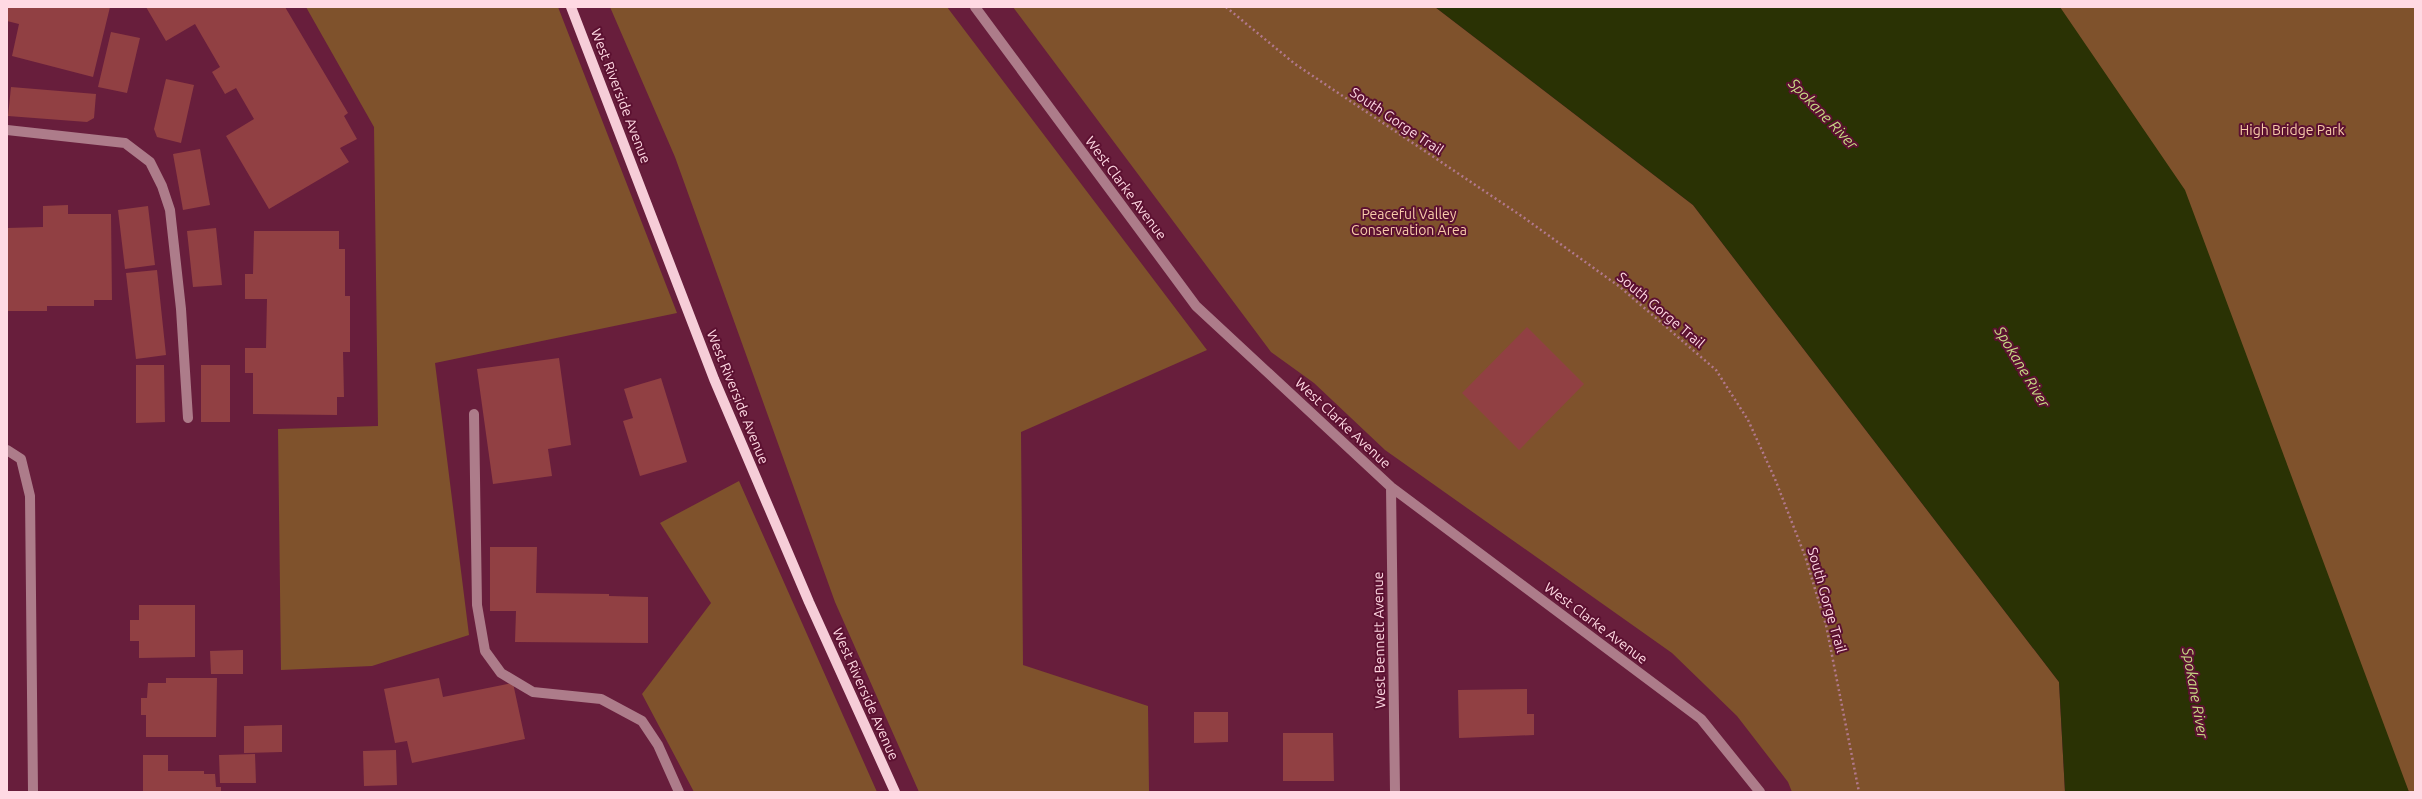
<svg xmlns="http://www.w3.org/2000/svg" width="2422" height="799" font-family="Ubuntu,sans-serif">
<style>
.green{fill:#7f522c}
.water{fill:#2a3204}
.building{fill:#914043}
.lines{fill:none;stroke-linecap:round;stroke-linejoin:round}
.path{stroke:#b2798d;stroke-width:2.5;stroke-dasharray:2 3;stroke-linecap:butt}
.minor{stroke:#ad7c8a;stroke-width:10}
.major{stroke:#f6cdd8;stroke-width:10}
.labels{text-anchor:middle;stroke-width:4;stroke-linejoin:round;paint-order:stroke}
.street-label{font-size:14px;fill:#ffd9e3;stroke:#5c1131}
.park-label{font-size:14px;fill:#f7cba9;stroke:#5c1131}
.water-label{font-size:15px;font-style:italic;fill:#c7db85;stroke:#5c1131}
</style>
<rect width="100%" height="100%" fill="#681e3c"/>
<path class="green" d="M306 7H558L677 313 435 363 469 635 372 666 281 670 278 429 378 426 374 127Z
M610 7H947L1207 350 1021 432 1023 665 1148 706 1149 792H919L835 602 675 157Z
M1013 7H1435L1693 205 2059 682 2065 792H1792L1788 782 1737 716 1672 653 1385 450 1314 383 1271 352Z
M2060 7H2415V792H2409Z
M739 481 877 792H694L642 694 711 603 660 523Z"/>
<path class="water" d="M1435 7H2060L2185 190 2409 792H2065L2059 682 1693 205Z"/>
<path class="building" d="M7 7H110L93 77 12 56 19 24 7 21Z
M146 7H285L348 113 344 116 357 139 340 148 349 162 269 209 226 136 254 119 236 88 225 94 212 72 220 67 195 24 166 41Z
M111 32 140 38 127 93 98 87Z
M166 79 194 85 181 143 157 137 154 129Z
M11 87 96 94 94 118 87 122 8 116Z
M200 149 210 205 183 210 173 154Z
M68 205V214H111L112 300H94V306H47V311H7V228L43 227V206Z
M148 206 155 265 125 269 118 210Z
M216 228 222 285 193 287 187 231Z
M254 231H339V249H345V296H350V352H343L344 397H337V415L253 414V373H245V348H266L267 299H245V274H253Z
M157 270 166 355 136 359 126 273Z
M1527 327 1584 384 1519 450 1462 393Z
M559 358 571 445 548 449 552 476 493 484 477 369Z
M136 365H164L165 422 136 423Z
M201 365H230V422H201Z
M661 378 687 462 640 476 623 421 633 418 624 389Z
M490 547H537L536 593 609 594V596L648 597V643L515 642 516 611H490Z
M139 605H195V657L139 658V641H130V620H139Z
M243 650V674H211L210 651Z
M166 678H217L216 737H146V715H141V698H147L148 683H166Z
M439 678 443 697 513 683 525 739 412 763 407 741 395 743 384 689Z
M1527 689V714H1534V735L1459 738 1458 690Z
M1194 712H1228V742L1194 743Z
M282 725V752L244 753V726Z
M1283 733H1333L1334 781H1283Z
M396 750 397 785 364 786 363 751Z
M255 754 256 783H220L219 755Z
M143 755H168V771H204V774H215L216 787H221V792H143Z"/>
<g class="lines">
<path class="path" d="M1226 7 1295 64 1523 217 1620 287 1716 370 1748 420 1775 479 1805 556 1826 625 1859 792"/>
<path class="minor" d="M975 7 1196 306 1391 487 1701 719 1760 792
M7 130 125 143 150 162 162 186 170 210 181 309 188 418
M474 414 477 605 485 651 501 673 533 692 601 699 642 721 658 745 679 792
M7 450 21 459 30 496 33 792
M1391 487 1395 792"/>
<path class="major" d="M571 7 714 379 809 602 895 792"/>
</g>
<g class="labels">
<g class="street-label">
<text transform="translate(621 96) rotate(69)" y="5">West Riverside Avenue</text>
<text transform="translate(1397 121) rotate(34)" y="5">South Gorge Trail</text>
<text transform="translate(1126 188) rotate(53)" y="5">West Clarke Avenue</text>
<text transform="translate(1661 310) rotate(40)" y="5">South Gorge Trail</text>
<text transform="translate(738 397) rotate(68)" y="5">West Riverside Avenue</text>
<text transform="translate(1343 423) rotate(43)" y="5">West Clarke Avenue</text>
<text transform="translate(1827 600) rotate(74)" y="5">South Gorge Trail</text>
<text transform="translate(1596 623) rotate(37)" y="5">West Clarke Avenue</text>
<text transform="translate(1379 640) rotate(-91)" y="5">West Bennett Avenue</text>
<text transform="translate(866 694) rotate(66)" y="5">West Riverside Avenue</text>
</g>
<g class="park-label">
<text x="2292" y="135">High Bridge Park</text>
<text x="1409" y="219">Peaceful Valley<tspan x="1409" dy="16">Conservation Area</tspan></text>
</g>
<g class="water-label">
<text transform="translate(1823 114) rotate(46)" y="5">Spokane River</text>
<text transform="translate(2022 367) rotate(59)" y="5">Spokane River</text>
<text transform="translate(2195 693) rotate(80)" y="5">Spokane River</text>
</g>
</g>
<rect width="2422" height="799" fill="none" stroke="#ffd9e3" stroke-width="16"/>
</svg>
